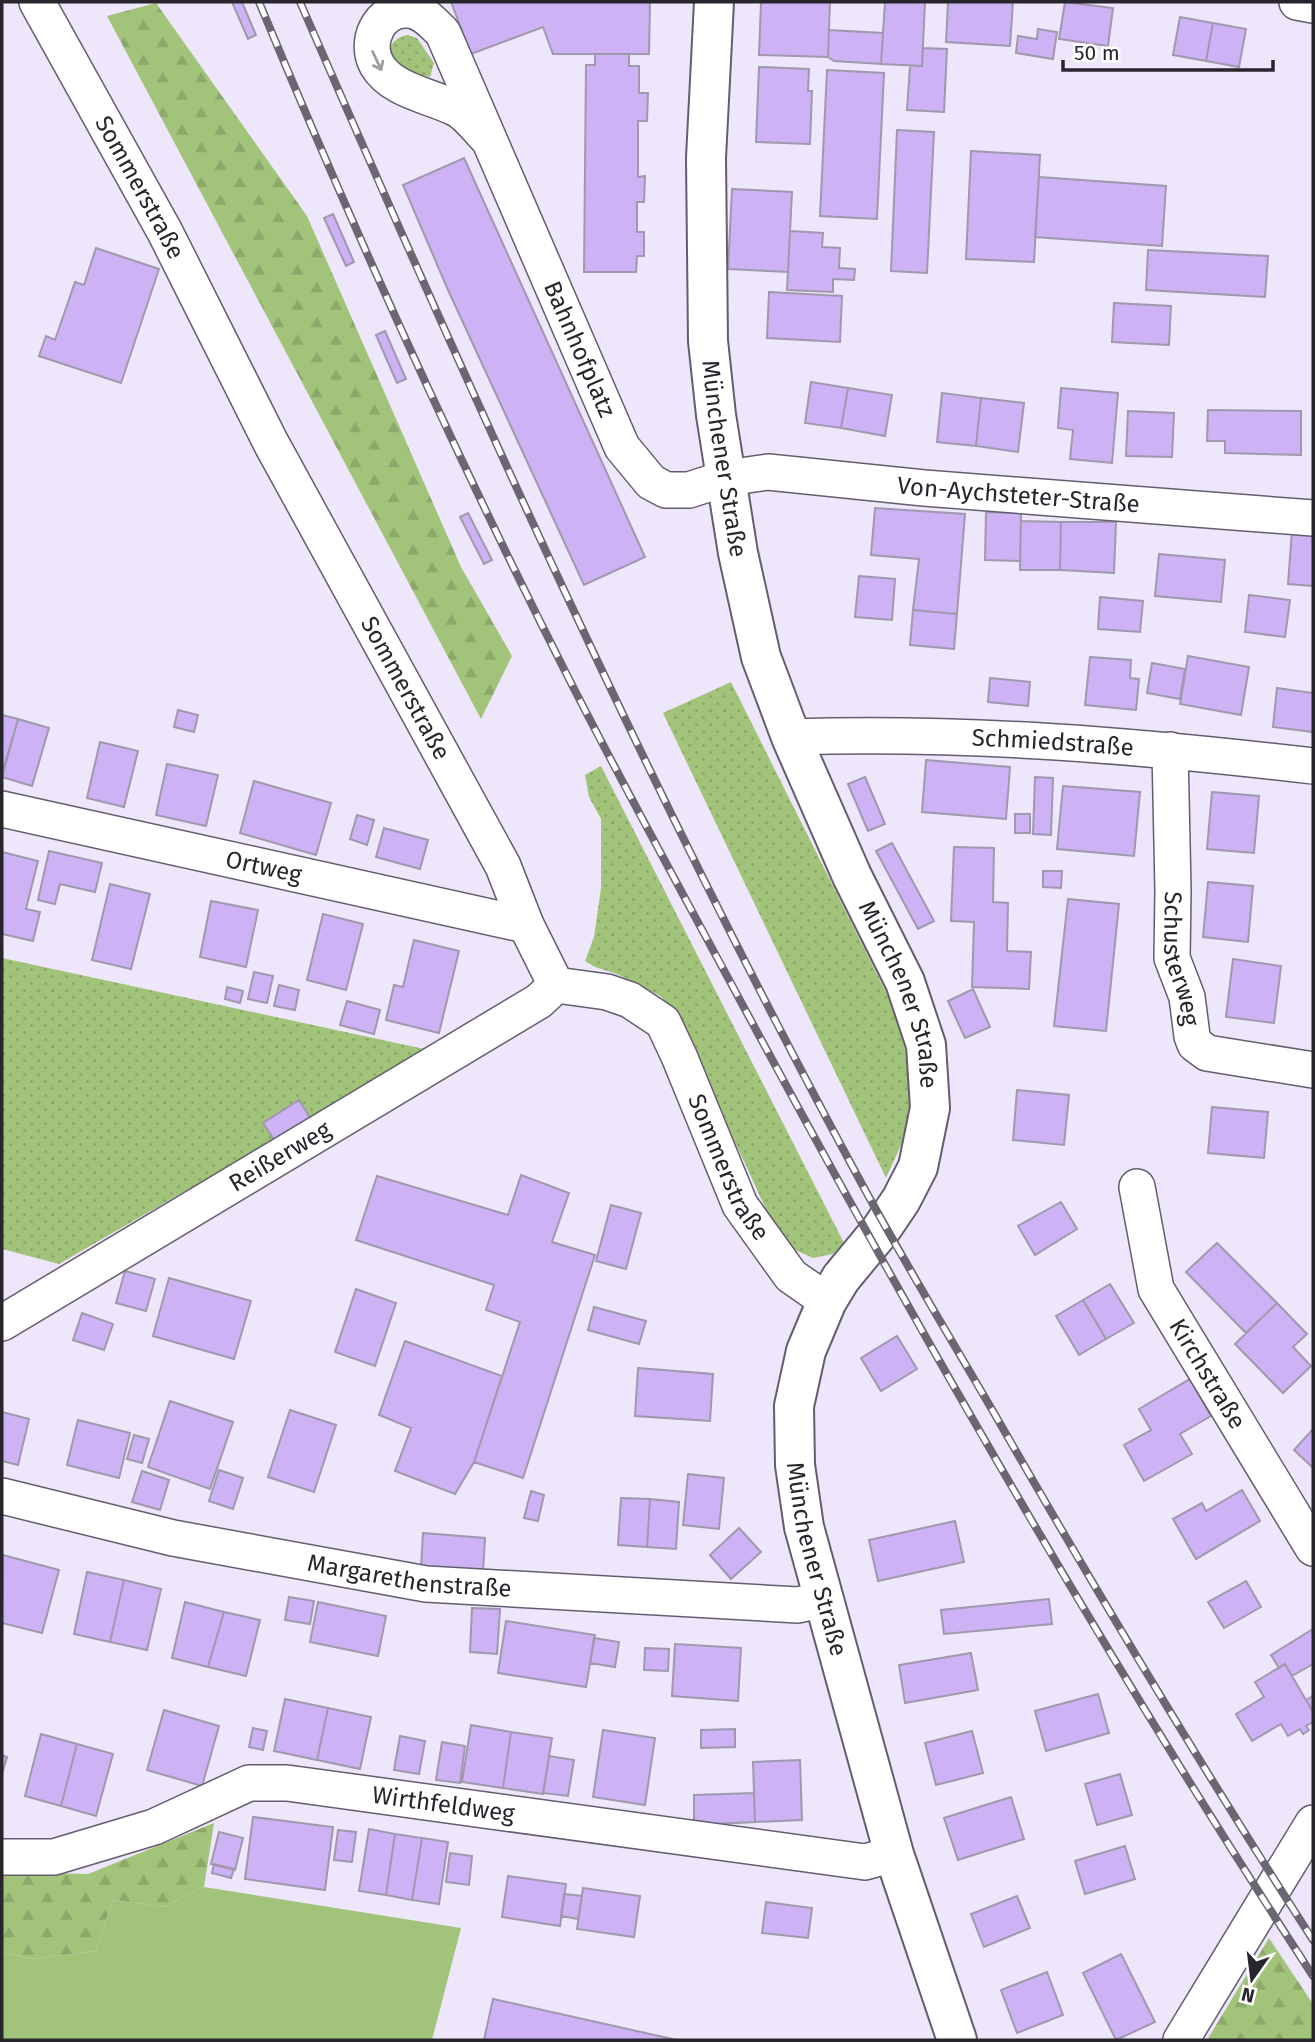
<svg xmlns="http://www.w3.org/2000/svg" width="1315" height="2042" font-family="'Fira Sans',sans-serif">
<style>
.grass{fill:url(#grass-dots)}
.forest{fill:url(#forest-firs)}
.park{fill:#a2c47a}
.building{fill:#cdb3f5;stroke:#a098ad;stroke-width:2}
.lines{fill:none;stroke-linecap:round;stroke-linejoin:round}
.minor-casing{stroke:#645d6f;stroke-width:38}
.major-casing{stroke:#645d6f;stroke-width:42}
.minor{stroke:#fff;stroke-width:35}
.major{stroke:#fff;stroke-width:38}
.rail-casing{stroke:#6a6672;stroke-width:8}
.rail{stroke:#fff;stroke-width:5;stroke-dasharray:16;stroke-linecap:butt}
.oneway{stroke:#9e9da0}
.labels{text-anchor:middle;stroke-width:7;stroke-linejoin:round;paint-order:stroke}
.street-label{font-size:24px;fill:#28252d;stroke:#fff}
</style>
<defs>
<pattern id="grass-dots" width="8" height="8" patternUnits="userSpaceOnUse" patternTransform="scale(1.75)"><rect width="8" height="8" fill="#a2c47a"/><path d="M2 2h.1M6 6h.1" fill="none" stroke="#8ca86a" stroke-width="1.8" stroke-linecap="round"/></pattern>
<pattern id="forest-firs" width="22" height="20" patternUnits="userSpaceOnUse" patternTransform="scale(1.75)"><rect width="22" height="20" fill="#a2c47a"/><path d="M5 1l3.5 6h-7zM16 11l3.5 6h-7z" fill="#8ca86a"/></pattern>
</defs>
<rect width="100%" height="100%" fill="#eee6fb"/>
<path class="grass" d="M408 35 417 38 434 63 430 77C420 75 407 73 398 66 382 54 391 37 408 35Z
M731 682 888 996C901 1028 915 1075 911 1110 908 1133 896 1156 886 1178L663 713Z
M601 766 844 1243 833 1254 813 1258 793 1249 777 1234 744 1161 662 997 617 974 595 967 585 961 594 937 601 888V819L589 797 585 775Z
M2 958 429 1050 59 1264 2 1249Z"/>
<path class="forest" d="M156 3 307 216 461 567 512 656 481 719 107 16Z
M214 1823 204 1887 164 1907 113 1900 96 1951 33 1959 2 1952V1872L88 1874Z
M1269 1938 1313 2004V2040H1207Z"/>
<path class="park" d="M204 1887 461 1928 432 2040H2V1952L33 1959 96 1951 113 1900 164 1907Z"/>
<path class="building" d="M232 2H242L256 35 248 39Z
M451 2H650L649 54H553L543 27 471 54Z
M761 2H830L828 57 759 55Z
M885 2H925L922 66 881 64Z
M948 2H1013L1010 46 946 42Z
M1065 2 1113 8 1108 46 1059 39Z
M1180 17 1213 23 1206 61 1173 55Z
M1213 23 1246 29 1239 67 1206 61Z
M1038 29 1057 32 1053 59 1016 53 1018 36 1037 39Z
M829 30 883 33 881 64 834 61 828 57Z
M923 48 947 49 944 112 907 110 910 66H922Z
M595 54H629V66H639V93H648L647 121H638V177L645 176 644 202H637V232H644V256H637L636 272H584L586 65H595Z
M759 67 809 69 808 91H812L810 144 756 142Z
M827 70 884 73 877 219 820 216Z
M897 130 934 132 927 273 891 271Z
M971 151 1040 155 1034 262 966 259Z
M464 158 645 557 584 585 448 290 403 185Z
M1039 177 1166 186 1162 246 1035 237Z
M732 189 792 192 788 272 728 269Z
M333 214 354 262 346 266 324 218Z
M790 231 823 233 822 247 840 248 839 268 855 269 854 280 833 279V292L787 290Z
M96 248 159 269 121 383 39 356 46 336 55 340 75 282 84 285Z
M1148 250 1268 256 1265 297 1146 290Z
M769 292 842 296 840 342 767 338Z
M1114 303 1171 306 1169 345 1112 342Z
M385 331 406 379 397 383 376 335Z
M811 382 848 388 841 428 805 423Z
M848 388 892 395 885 436 841 428Z
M1061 388 1118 393 1112 463 1070 459 1073 430 1058 428Z
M942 393 981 398 976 446 937 442Z
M981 398 1024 403 1018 452 976 446Z
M1208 410 1301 411V455L1225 453V441H1207Z
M1128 411 1174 413 1172 457 1126 456Z
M875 508 965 514 957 614 913 610 919 559 871 555Z
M986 512 1021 513 1020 561 985 560Z
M468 513 492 560 484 564 460 517Z
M1021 521 1061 522 1060 570H1020Z
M1061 522H1116L1114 573 1060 570Z
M1292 530 1313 531V586L1288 584Z
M1159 554 1225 560 1221 602 1155 596Z
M859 576 895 579 892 620 855 617Z
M1249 595 1290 600 1285 637 1245 632Z
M1100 597 1143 601 1140 632 1098 629Z
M913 610 957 614 954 649 910 645Z
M1188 656 1249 667 1241 715 1180 704Z
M1090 657 1131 660 1130 678 1139 679 1136 710 1085 705Z
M1152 663 1185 669 1180 699 1147 693Z
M990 678 1030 682 1028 706 988 702Z
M1277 688 1313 693V732L1273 727Z
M178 710 198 715 194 732 174 727Z
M2 715 18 719 2 774Z
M18 719 49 728 32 786 2 777Z
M100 742 138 751 124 807 87 798Z
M926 760 1010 767 1006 819 922 812Z
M167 764 218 775 206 826 156 815Z
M865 777 885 824 868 831 848 784Z
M1035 777 1053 778 1051 835 1033 834Z
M254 781 331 803 316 855 240 833Z
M1063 786 1140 792 1134 856 1057 849Z
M1212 792 1259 796 1254 853 1207 849Z
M1015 814H1030V833H1015Z
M357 815 374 820 367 845 350 839Z
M384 828 428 840 420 869 376 857Z
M892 843 934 921 918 929 876 851Z
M954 847 994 848 993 902 1008 903 1007 951 1031 952 1029 989 972 987 974 922 951 921Z
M49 851 102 863 95 892 60 884 55 904 38 900Z
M2 852 38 861 26 909 40 912 33 941 2 934Z
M1043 871H1062L1061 888 1043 887Z
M1208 882 1253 886 1248 942 1203 937Z
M110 884 150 894 131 969 92 960Z
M1068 899 1119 904 1106 1031 1054 1026Z
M211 901 258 910 246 967 200 957Z
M323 914 363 924 346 990 307 980Z
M414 940 459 951 439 1033 386 1020 394 985 403 987Z
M1233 959 1281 966 1274 1023 1226 1017Z
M254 972 273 976 267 1003 248 999Z
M279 985 299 990 295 1010 274 1006Z
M227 987 243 991 240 1003 225 999Z
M973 989 990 1027 965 1038 948 1001Z
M347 1001 380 1010 374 1034 340 1025Z
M1017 1090 1069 1095 1064 1145 1013 1140Z
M299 1100 312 1121 277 1144 263 1123Z
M1212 1107 1268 1112 1264 1158 1208 1153Z
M521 1175 569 1193 552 1242 595 1255 523 1478 474 1462 520 1322 486 1310 494 1285 356 1240 377 1176 508 1215Z
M1061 1202 1077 1229 1035 1255 1018 1226Z
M611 1205 641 1213 626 1269 596 1261Z
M1217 1243 1277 1303 1246 1333 1186 1272Z
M125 1271 155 1279 146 1311 116 1303Z
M169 1278 251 1301 234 1359 153 1336Z
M1110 1284 1134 1323 1106 1339 1083 1300Z
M356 1289 396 1303 375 1366 335 1352Z
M1083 1300 1106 1339 1079 1355 1056 1316Z
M1277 1303 1307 1334 1293 1347 1311 1366 1283 1393 1235 1344Z
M594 1307 646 1321 639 1344 588 1330Z
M82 1313 113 1324 104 1350 73 1340Z
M897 1336 917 1369 881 1391 861 1358Z
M405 1341 502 1376 474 1462 455 1494 395 1471 411 1428 379 1415Z
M638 1368 713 1374 710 1421 635 1416Z
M1190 1379 1211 1416 1180 1434 1192 1454 1144 1481 1124 1445 1151 1430 1139 1409Z
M170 1401 233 1422 210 1489 148 1467Z
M290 1410 336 1425 314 1492 268 1477Z
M2 1412 29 1419 18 1465 2 1461Z
M78 1420 130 1433 119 1478 67 1465Z
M1313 1429V1468L1294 1450Z
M134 1435 149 1439 142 1463 127 1459Z
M219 1470 243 1478 233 1509 209 1501Z
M142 1471 169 1480 160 1510 132 1502Z
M688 1474 724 1478 719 1529 683 1525Z
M1242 1490 1260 1521 1196 1559 1173 1519 1202 1503 1206 1511Z
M531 1491 544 1495 538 1521 524 1518Z
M621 1498 650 1499 647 1547 618 1545Z
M650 1499 679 1502 676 1549 647 1547Z
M955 1521 964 1562 878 1581 869 1540Z
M739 1528 761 1552 731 1579 710 1555Z
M423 1533 485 1538 483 1572 421 1567Z
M3 1555 59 1570 42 1633 2 1623Z
M87 1572 124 1580 110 1642 74 1634Z
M124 1580 161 1589 147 1650 110 1642Z
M1246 1581 1261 1607 1224 1628 1208 1602Z
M289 1597 314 1601 310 1624 285 1620Z
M1049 1599 1052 1624 944 1634 941 1610Z
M185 1602 224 1612 208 1667 172 1658Z
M318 1602 386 1616 378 1656 310 1642Z
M472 1608 500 1609 497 1654 470 1652Z
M224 1612 260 1620 246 1676 208 1667Z
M506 1621 595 1635 586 1687 498 1673Z
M1313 1629V1664L1292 1676 1285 1664 1279 1668 1271 1655Z
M594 1638 619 1642 615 1667 590 1663Z
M675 1644 741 1648 738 1701 672 1696Z
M645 1648 669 1649 668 1671 644 1670Z
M971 1653 978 1690 905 1703 899 1665Z
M1285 1664 1313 1712V1722L1306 1726 1309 1730 1303 1734 1300 1729 1288 1736 1281 1724 1252 1741 1236 1714 1264 1697 1255 1682Z
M1098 1694 1109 1733 1046 1751 1035 1711Z
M1313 1696V1709L1312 1710 1306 1700Z
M285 1699 328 1708 317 1760 274 1751Z
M328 1708 371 1717 360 1769 317 1760Z
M164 1710 219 1726 202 1786 147 1770Z
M471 1725 511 1732 503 1788 462 1782Z
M253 1728 267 1731 263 1750 249 1747Z
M735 1729V1747L701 1748V1730Z
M603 1730 655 1738 645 1805 593 1797Z
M972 1731 983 1773 936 1785 925 1743Z
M511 1732 552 1738 543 1794 503 1788Z
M41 1734 77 1744 61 1806 25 1796Z
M400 1736 425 1741 419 1774 394 1770Z
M442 1742 465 1746 460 1783 436 1780Z
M77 1744 113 1754 96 1816 61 1806Z
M2 1755 7 1757 2 1774Z
M549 1756 574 1760 568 1796 543 1793Z
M800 1760 802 1820 755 1822 753 1762Z
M1120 1774 1132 1815 1097 1825 1085 1784Z
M754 1793 755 1822 694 1825V1795Z
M1011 1797 1024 1839 958 1860 944 1818Z
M253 1817 333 1827 325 1890 245 1879Z
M369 1829 395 1834 386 1895 359 1891Z
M338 1830 356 1832 352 1862 334 1860Z
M219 1832 243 1838 235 1870 211 1864Z
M395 1834 422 1838 412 1900 386 1895Z
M422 1838 448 1842 439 1904 412 1900Z
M1125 1846 1135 1879 1085 1894 1075 1861Z
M450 1853 472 1856 469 1885 446 1882Z
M214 1864 234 1869 231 1878 212 1873Z
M508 1876 566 1884 560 1926 502 1917Z
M583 1888 640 1896 634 1937 577 1929Z
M564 1894 582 1896 578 1919 561 1916Z
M1017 1896 1030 1928 984 1947 971 1914Z
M766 1902 812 1908 808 1938 762 1933Z
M1121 1954 1155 2022 1116 2040 1083 1973Z
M1047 1972 1063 2015 1017 2033 1001 1990Z
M493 1999 677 2040H484Z"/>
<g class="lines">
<defs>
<g id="minor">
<path id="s1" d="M37 2 165 232 271 443 503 866 526 925 556 985"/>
<path d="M1297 2 1313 5"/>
<path id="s2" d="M488 139C479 130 468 115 457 109 432 96 392 91 377 65 364 42 379 9 407 10 422 10 433 23 443 33L622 447 651 482 666 490H689L726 478 768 472 924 488 1313 518"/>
<path id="s3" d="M791 737C966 731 1140 746 1313 766"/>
<path id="s4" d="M1170 750 1173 890 1172 958 1187 997 1192 1036 1195 1044 1207 1053 1313 1070"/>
<path id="s5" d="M2 809 526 925"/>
<path id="s6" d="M556 985 607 992 630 1000 663 1022 679 1056 740 1205 791 1276 827 1301"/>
<path id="s7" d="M1137 1187 1156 1289 1313 1548"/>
<path id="s8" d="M2 1323 539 1001 556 985"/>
<path id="s9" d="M2 1496 173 1538 426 1584 798 1605 824 1599"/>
<path id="s10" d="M2 1857H54L154 1827 249 1783H287L865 1862 894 1854"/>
<path d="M1181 2040 1313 1823"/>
</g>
<g id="major">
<path id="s11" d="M714 2 706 158 708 341 716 415 738 553 761 657 791 737 852 876 905 982 926 1045 930 1108 918 1167 901 1200 880 1231 841 1278 827 1301 806 1351 794 1406 795 1465 804 1527 894 1854 957 2040"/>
</g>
</defs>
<use href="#minor" class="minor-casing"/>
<use href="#major" class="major-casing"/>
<use href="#minor" class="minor"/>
<use href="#major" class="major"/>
<defs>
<path id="rail" d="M259 2C354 231 456 456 568 677 626 791 688 903 748 1015 924 1342 1110 1665 1313 1976
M300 2C473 399 651 794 857 1175 900 1255 948 1334 994 1413 1096 1591 1202 1768 1313 1940"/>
</defs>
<use href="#rail" class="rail-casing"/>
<use href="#rail" class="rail"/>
</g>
<defs><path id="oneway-shaft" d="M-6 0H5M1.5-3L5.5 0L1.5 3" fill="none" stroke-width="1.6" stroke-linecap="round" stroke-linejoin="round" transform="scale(1.75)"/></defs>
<use class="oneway" href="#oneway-shaft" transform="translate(377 61) rotate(65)"/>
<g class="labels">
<g class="street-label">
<text dy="8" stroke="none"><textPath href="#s1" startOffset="212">Sommerstraße</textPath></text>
<text dy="8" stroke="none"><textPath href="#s2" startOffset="600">Bahnhofplatz</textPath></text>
<text dy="8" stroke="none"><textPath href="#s11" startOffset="458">Münchener Straße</textPath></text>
<text dy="8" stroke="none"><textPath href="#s2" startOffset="1125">Von-Aychsteter-Straße</textPath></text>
<text dy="8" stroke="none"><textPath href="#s1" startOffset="779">Sommerstraße</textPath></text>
<text dy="8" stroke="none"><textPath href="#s3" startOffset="262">Schmiedstraße</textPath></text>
<text dy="8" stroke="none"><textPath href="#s5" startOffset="268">Ortweg</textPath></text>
<text dy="8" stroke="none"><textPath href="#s4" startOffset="210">Schusterweg</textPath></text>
<text dy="8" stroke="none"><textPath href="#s11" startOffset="1026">Münchener Straße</textPath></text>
<text dy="8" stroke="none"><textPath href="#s8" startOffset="324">Reißerweg</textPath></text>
<text dy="8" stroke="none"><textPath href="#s6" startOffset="275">Sommerstraße</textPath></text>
<text dy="8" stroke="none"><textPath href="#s7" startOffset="203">Kirchstraße</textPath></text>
<text dy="8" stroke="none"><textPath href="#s11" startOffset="1634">Münchener Straße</textPath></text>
<text dy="8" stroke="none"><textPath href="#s9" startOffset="416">Margarethenstraße</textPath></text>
<text dy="8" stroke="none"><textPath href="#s10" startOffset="457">Wirthfeldweg</textPath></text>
</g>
</g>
<rect width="1315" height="2042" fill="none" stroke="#28252d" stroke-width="7"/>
<g transform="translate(1252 1979) rotate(194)" stroke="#ffffff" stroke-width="5" paint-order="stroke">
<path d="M0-5L12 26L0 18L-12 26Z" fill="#28252d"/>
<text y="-10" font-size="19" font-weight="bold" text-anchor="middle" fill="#28252d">N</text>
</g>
<path d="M1063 60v10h210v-10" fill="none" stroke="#28252d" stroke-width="3.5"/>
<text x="1074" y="60" font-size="21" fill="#28252d" stroke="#ffffff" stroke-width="5" paint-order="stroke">50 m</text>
</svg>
